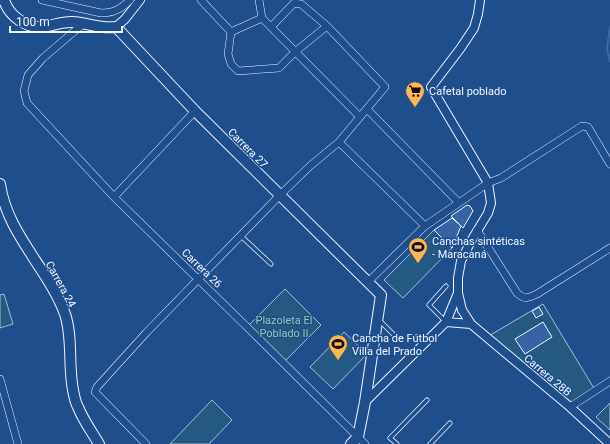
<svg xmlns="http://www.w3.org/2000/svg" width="610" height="444" font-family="Roboto,sans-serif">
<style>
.green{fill:#245a82;stroke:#a8bbd7}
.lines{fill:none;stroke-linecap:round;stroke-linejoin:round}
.stream{stroke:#3b69a3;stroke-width:2}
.building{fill:#3563a3;stroke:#f2f6ff}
.service-casing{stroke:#f2f6ff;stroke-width:5}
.minor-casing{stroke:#f2f6ff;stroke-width:8}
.tertiary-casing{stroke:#f2f6ff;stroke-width:10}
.secondary-casing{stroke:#f2f6ff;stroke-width:12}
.service{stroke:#1f4e8c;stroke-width:3.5}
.minor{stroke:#1f4e8c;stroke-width:7}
.tertiary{stroke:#1f4e8c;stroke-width:8}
.secondary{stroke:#1f4e8c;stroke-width:10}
.labels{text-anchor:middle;stroke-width:3;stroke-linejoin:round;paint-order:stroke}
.poi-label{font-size:11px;fill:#f2f6ff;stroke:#1f4e8c;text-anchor:start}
.street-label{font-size:11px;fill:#f2f6ff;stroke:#1f4e8c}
.park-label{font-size:11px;fill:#97c8a6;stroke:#1f4e8c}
</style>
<rect width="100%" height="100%" fill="#1f4e8c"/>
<path class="green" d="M434 230 452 248 403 298 384 280Z
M285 289 321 325 283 363 247 327Z
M4 294 13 324 0 328V295Z
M543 304 595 390 570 407 487 337Z
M344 332 367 354 333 389 310 367Z
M212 400 232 420 209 444H170Z
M610 403V430L596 417Z"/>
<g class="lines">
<path class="stream" d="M610 27 607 49 610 62"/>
</g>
<path class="building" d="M467 205 470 206 473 211 463 228 451 216Z
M452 218 461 226 452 248 434 230Z
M539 307 543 314 536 318 532 311Z
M543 322 552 337 525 354 515 339Z"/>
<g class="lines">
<defs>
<path id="service" d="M241 236 271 264
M380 321 396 337
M445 321 429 305 446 286
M397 444 390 438 427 400
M430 444 450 423"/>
<path id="minor" d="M42 0 101 13C114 13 121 9 130 0
M201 0 231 32
M259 0 262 18 360 117
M84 23 43 58 28 75 24 91 27 103 114 197 247 327 365 444
M231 32 228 54 231 64 238 71 279 68 295 52 327 26
M231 32 262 18
M367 109 459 203
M339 142 425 226
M114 197 195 111
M477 230 517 293C525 300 528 298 537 294L610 248
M368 282 425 226 488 183 501 178 582 126 588 127 610 164
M0 379 18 444
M570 407 610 381
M146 444 95 392 97 387 146 333 279 196 310 166 339 142 385 87 327 26 301 4 294 3 271 27"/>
<path id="tertiary" d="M116 27 125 19 140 0
M458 293 462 310 471 324 570 407 610 444
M446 322 471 324
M365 402 446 322 458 293V278L461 261 471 241 488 213 491 203 488 183 431 87 460 49 474 28 478 14 480 0"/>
<path id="secondary" d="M4 0C9 16 26 28 42 27 53 26 62 21 73 22 89 23 100 29 116 27L195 111 381 295 365 402 358 437 351 444
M0 184C7 234 48 268 65 314 73 338 68 365 73 390 74 395 75 402 78 407 83 420 92 432 99 444"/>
</defs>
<use href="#service" class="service-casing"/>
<use href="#minor" class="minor-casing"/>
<use href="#tertiary" class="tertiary-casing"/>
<use href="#secondary" class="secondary-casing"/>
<use href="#service" class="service"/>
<use href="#minor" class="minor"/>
<use href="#tertiary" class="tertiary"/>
<use href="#secondary" class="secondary"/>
</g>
<defs>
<symbol id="supermarket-pin" viewBox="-11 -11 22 30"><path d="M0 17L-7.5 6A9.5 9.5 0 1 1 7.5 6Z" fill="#ffb74d" stroke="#1f4e8c"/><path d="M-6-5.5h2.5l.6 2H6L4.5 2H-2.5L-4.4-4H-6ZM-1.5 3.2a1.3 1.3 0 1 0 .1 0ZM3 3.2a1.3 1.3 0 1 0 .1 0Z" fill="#111"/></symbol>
<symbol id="stadium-pin" viewBox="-11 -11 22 30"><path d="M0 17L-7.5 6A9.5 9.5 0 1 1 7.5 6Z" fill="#ffb74d" stroke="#1f4e8c"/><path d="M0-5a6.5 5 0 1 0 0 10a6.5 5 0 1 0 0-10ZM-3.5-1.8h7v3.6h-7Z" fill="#111"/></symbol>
</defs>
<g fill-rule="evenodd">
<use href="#supermarket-pin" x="404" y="80" width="22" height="30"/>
<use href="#stadium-pin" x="407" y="236" width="22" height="30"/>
<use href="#stadium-pin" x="327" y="333" width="22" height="30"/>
</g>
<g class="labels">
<g class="poi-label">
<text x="429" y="95">Cafetal poblado</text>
<text x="432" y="245">Canchas sintéticas<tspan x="432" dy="13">- Maracaná</tspan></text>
<text x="352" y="342">Cancha de Fútbol<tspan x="352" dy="13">Villa del Prado</tspan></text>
</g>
<g class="street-label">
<text transform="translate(248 148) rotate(45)" y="4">Carrera 27</text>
<text transform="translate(202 268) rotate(44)" y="4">Carrera 26</text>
<text transform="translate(61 284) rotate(61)" y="4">Carrera 24</text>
<text transform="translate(548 375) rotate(40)" y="4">Carrera 28B</text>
</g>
<g class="park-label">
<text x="284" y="324">Plazoleta El<tspan x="284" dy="13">Poblado II</tspan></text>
</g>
</g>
<path d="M10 26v6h112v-6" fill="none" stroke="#f2f6ff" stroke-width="2"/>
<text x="16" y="26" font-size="12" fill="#f2f6ff" stroke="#1f4e8c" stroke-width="3" paint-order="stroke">100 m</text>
</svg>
